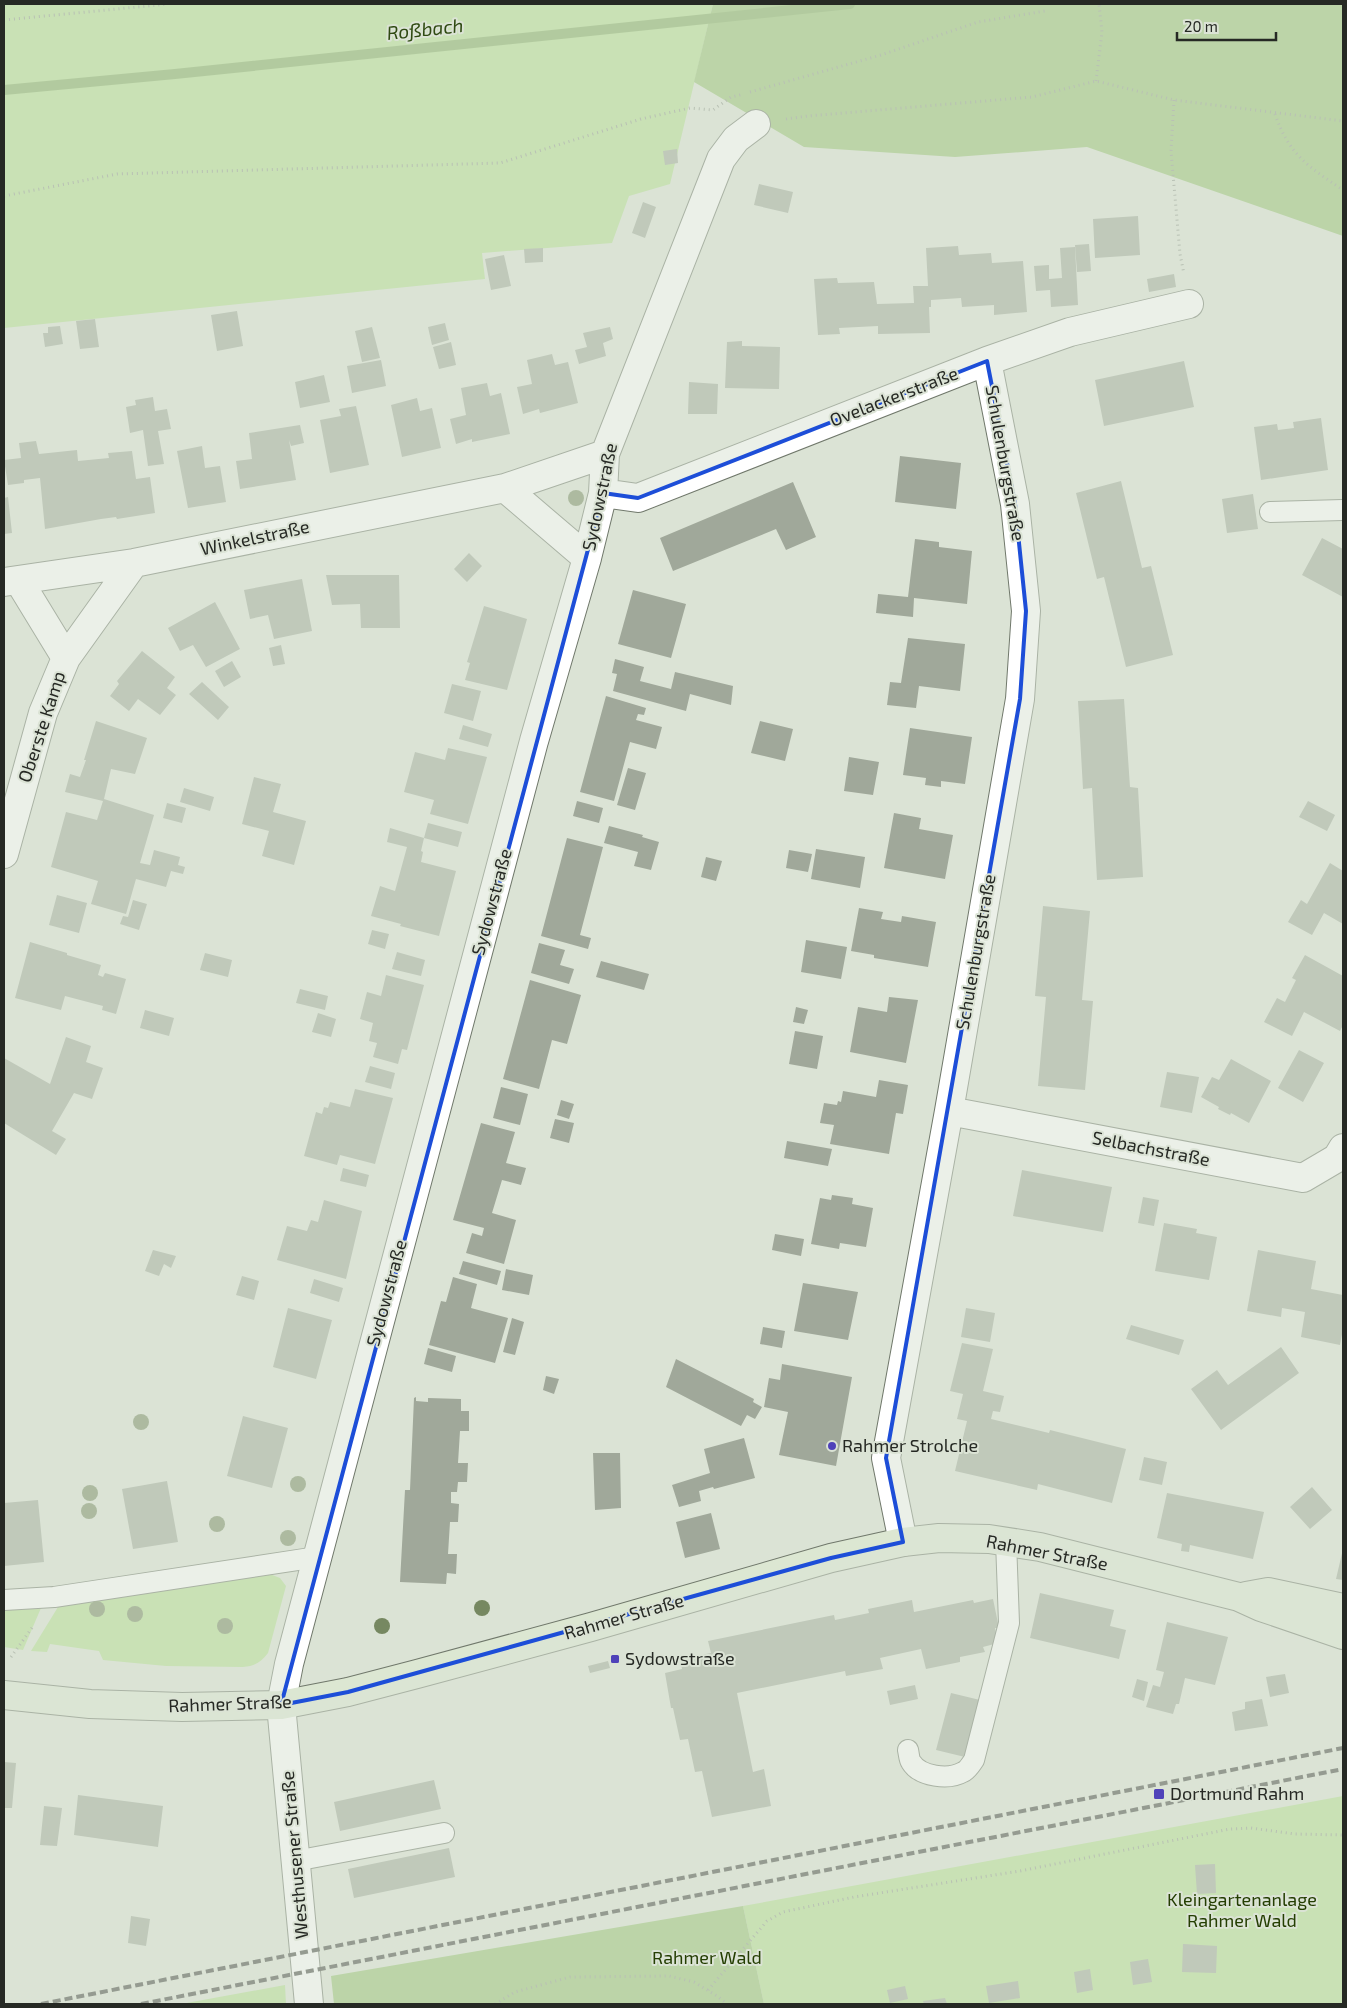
<svg xmlns="http://www.w3.org/2000/svg" width="1347" height="2008" font-family="'Exo 2',sans-serif">
<style>
.green{fill:#b3dd8f}
.forest{fill:#97c172}
.lines{fill:none;stroke-linecap:round;stroke-linejoin:round}
.stream{stroke:#82ac5d;stroke-width:10}
.building{fill:#a0a89a}
.service-casing{stroke:#70786b;stroke-width:22}
.minor-casing{stroke:#70786b;stroke-width:30}
.secondary-casing{stroke:#70786b;stroke-width:30}
.path{stroke:#90968c;stroke-width:3;stroke-dasharray:1 4;stroke-linecap:butt}
.service{stroke:#fff;stroke-width:20}
.minor{stroke:#fff;stroke-width:28}
.secondary{stroke:#dce7d2;stroke-width:28}
.rail{stroke:#41443e;stroke-width:4;stroke-dasharray:8 4;stroke-linecap:butt}
.tree{fill:#768861}
.marked{fill:none;stroke:#1d4ed8;stroke-width:4;stroke-linejoin:round}
.poi-dot{fill:#4f42b9;stroke:#dbe3d5;stroke-width:2}
.labels{text-anchor:middle;stroke-width:4;stroke-linejoin:round;paint-order:stroke}
.street-label{font-size:18px;fill:#262924;stroke:#dbe3d5}
.poi-label{font-size:18px;fill:#262924;stroke:#dbe3d5;text-anchor:start}
.park-label{font-size:18px;fill:#243e02;stroke:#dbe3d5}
.water-label{font-size:19px;font-style:italic;fill:#2f4a12;stroke:#dbe3d5}
</style>
<rect width="100%" height="100%" fill="#dbe3d5"/>
<path class="green" d="M4 4H713L670 184 629 196 612 243 482 253 485 279 4 328Z
M262 1571 280 1578 286 1586 268 1653C261 1662 255 1666 243 1667L166 1666 103 1660 99 1651 50 1644 47 1652 31 1651 58 1607Z
M41 1608 23 1650 4 1647V1610Z
M1343 1796V2004H764L743 1906Z
M285 1985 286 2004H181Z"/>
<path class="forest" d="M713 4H1343V236L1087 147 955 157 804 147 694 82Z
M743 1906 764 2004H334L331 1976Z"/>
<g class="lines">
<path class="stream" d="M4 90 175 74 850 4"/>
</g>
<path class="building" d="M677 149 678 163 665 165 663 151Z
M759 184 793 192 788 213 754 205Z
M643 202 656 207 645 238 632 233Z
M1138 216 1140 255 1095 258 1093 219Z
M1089 244 1091 271 1077 272 1075 245Z
M958 246 959 255 991 253 992 263 1023 261 1027 312 994 315V305L962 307 961 298 931 300V307H929L930 333 878 334V326L839 328 840 334 818 335 814 279 837 278 838 283 874 282 877 304 914 303 913 286H928L926 248Z
M1075 247 1078 305 1051 307 1050 290 1036 291 1034 266 1049 265V279L1062 278 1060 248Z
M543 248V262L525 263 524 249Z
M504 255 511 286 491 290 485 259Z
M1174 274 1176 287 1149 292 1147 279Z
M237 311 243 346 217 351 211 315Z
M95 319 99 347 80 349 76 321Z
M445 323 449 340 432 345 428 327Z
M60 326 63 344 45 347 43 333H48V327Z
M372 327 380 358 362 362 355 331Z
M610 327 613 339 603 343 606 356 579 364 575 350 587 347 583 333Z
M742 341V346L780 347 779 389 725 388 727 342Z
M451 342 456 365 439 369 433 347Z
M552 354 555 365 568 362 578 403 540 413 539 409 523 414 517 387 532 384 527 360Z
M381 360 386 386 352 393 347 366Z
M1184 361 1194 407 1104 426 1095 380Z
M324 375 330 402 300 408 295 382Z
M689 382 718 384 717 414H688Z
M487 383 490 396 501 393 510 434 472 442V439L456 444 450 419 466 415 461 388Z
M153 397 155 411 167 409 171 429 158 431 164 464 148 466 143 430 130 433 126 407 136 405 135 400Z
M417 398 420 411 432 408 441 448 402 457 391 405Z
M356 406 369 465 330 473 320 420 341 416 339 409Z
M1321 418 1328 470 1261 480 1254 427 1277 424 1278 430 1294 428 1293 422Z
M300 425 304 443 291 446 289 440 296 480 240 489 236 461 252 459 249 433Z
M36 441 39 454 77 450 78 461 109 458 108 453 132 451 136 479 150 477 155 513 117 519 116 517 101 519 45 529 40 478 24 480V483L8 485 4 460 21 458 19 443Z
M202 446 205 468 220 466 226 502 188 508 177 451Z
M900 456 961 463 956 509 895 502Z
M1121 481 1142 568 1151 566 1173 655 1126 667 1104 577 1097 579 1076 493Z
M793 482 816 537 786 550 776 529 673 571 660 538Z
M1253 494 1258 529 1227 533 1222 499Z
M8 497 12 533 4 534V498Z
M1322 538 1343 549V597L1302 575Z
M915 539 939 542V547L972 551 967 604 914 598 913 617 876 613 878 594 908 597Z
M469 553 482 566 467 582 454 569Z
M326 575H399L400 628H361L360 604 332 605Z
M302 579 312 631 274 639 268 615 250 619 244 590Z
M633 590 686 604 671 658 618 644Z
M215 602 240 649 206 667 193 645 180 651 168 628Z
M484 606 527 619 507 690 465 680 470 663 467 662Z
M908 638 965 644 960 691 919 686 916 708 887 705 890 682 901 683Z
M281 645 285 664 273 666 269 648Z
M142 651 175 677 167 688 176 695 160 715 138 699 129 711 110 696 119 684 117 681Z
M615 659 644 667 640 681 671 689 675 672 733 686 731 705 690 694 686 711 613 691 617 674 612 673Z
M232 661 241 677 224 687 215 671Z
M202 682 229 707 218 720 189 694Z
M452 684 481 691 473 721 444 713Z
M606 696 646 708 644 715 638 714 636 720 662 727 656 749 630 742 614 801 580 792Z
M1124 699 1130 787 1138 788 1143 877 1097 880 1092 788 1083 789 1078 701Z
M96 721 147 738 135 774 111 769 104 799 154 815 140 863 150 865 154 850 180 857 178 865 185 867 183 874 171 871 166 887 136 879 126 914 91 904 98 881 51 867 66 812 97 820 103 801 65 792 70 774 80 777 86 760H84Z
M760 721 793 729 785 761 751 753Z
M463 725 492 734 488 747 459 739Z
M910 728 972 737 965 784 941 781V787L925 785 926 778 903 775Z
M448 748 487 757 468 824 430 814 434 800 404 792 415 752 445 760Z
M849 757 879 762 873 795 844 791Z
M628 768 646 773 635 810 617 805Z
M254 777 281 784 273 812 306 821 294 865 262 856 269 831 242 824Z
M184 788 214 797 210 811 180 802Z
M577 801 603 808 599 823 573 816Z
M1308 801 1335 815 1327 831 1299 817Z
M167 803 186 808 182 823 163 818Z
M894 813 921 818 919 829 953 835 945 879 884 868Z
M428 823 462 832 458 847 424 838Z
M609 826 643 835 642 837 659 842 651 870 634 866 638 852 604 843Z
M390 828 424 838 421 851 423 852 421 862 456 871 439 936 400 926 401 924 371 916 380 886 395 891 407 847 387 842Z
M567 838 603 847 580 935 591 938 588 949 541 936Z
M816 849 865 857 860 888 811 879Z
M789 850 812 854 808 872 786 868Z
M706 857 722 861 716 881 701 877Z
M1330 863 1343 871V924L1324 913 1312 935 1288 922 1301 900 1307 904Z
M57 895 87 903 79 933 49 925Z
M133 900 147 904 139 930 120 924 123 916 128 917Z
M1043 906 1090 911 1082 1000 1093 1001 1085 1090 1038 1086 1046 997 1035 996Z
M859 908 883 912 881 919 901 922 902 916 936 922 928 967 874 958V955L851 951Z
M372 930 389 934 385 949 368 944Z
M806 940 847 947 841 979 801 972Z
M30 942 67 953V955L101 965 98 975 103 977 105 973 126 979 116 1014 102 1010 103 1006 65 996 61 1010 15 998Z
M539 943 565 950 560 965 574 969 569 984 531 973Z
M397 952 425 960 421 976 392 969Z
M205 953 232 960 228 977 200 970Z
M1305 955 1343 976V1025L1340 1031 1304 1012 1292 1036 1264 1022 1277 998 1285 1002 1296 980 1292 978Z
M601 961 649 974 644 990 596 977Z
M386 975 424 985 407 1050 402 1049 398 1064 373 1057 377 1043 369 1041 373 1023 360 1019 367 992 381 996Z
M530 980 581 995 567 1044 552 1040 539 1089 503 1079Z
M300 989 328 996 325 1010 296 1003Z
M889 997 918 1000 906 1063 850 1052 858 1007 887 1012Z
M796 1007 808 1010 804 1024 793 1022Z
M145 1010 174 1018 169 1036 140 1028Z
M318 1013 336 1019 331 1037 312 1032Z
M795 1031 823 1036 817 1069 789 1064Z
M66 1037 91 1046 86 1062 103 1068 92 1099 74 1093 52 1131 66 1139 56 1155 4 1123V1058L50 1084Z
M1299 1050 1324 1063 1303 1102 1278 1088Z
M1231 1059 1271 1081 1249 1123 1231 1113 1230 1115 1218 1109 1219 1107 1201 1097 1212 1077 1219 1080Z
M370 1066 395 1073 391 1089 365 1082Z
M1167 1072 1199 1077 1192 1113 1160 1107Z
M879 1080 908 1085 903 1114 896 1113 889 1154 830 1144 834 1125 820 1123 824 1103 837 1105 838 1101 841 1102 843 1091 876 1097Z
M501 1087 528 1094 520 1125 493 1118Z
M355 1089 393 1098 375 1164 340 1155 337 1165 304 1156 316 1112 322 1114 324 1107 328 1108 330 1102 350 1107Z
M561 1100 574 1104 569 1119 557 1115Z
M555 1119 574 1123 569 1143 550 1138Z
M481 1123 515 1132 506 1163 526 1168 521 1185 502 1180 492 1213 516 1220 504 1264 466 1253 472 1233 482 1236 484 1228 453 1220Z
M787 1141 832 1149 828 1166 784 1158Z
M343 1168 369 1175 366 1187 340 1181Z
M1022 1170 1112 1187 1103 1232 1013 1216Z
M832 1195 853 1198 852 1204 873 1208 866 1247 840 1243 839 1249 811 1244 820 1198 831 1200Z
M1143 1197 1159 1200 1154 1226 1138 1223Z
M324 1200 362 1211 346 1279 277 1260 287 1226 307 1231 311 1220 318 1222Z
M1164 1223 1197 1229 1196 1233 1217 1237 1209 1280 1155 1271Z
M775 1234 804 1239 801 1256 772 1250Z
M153 1250 176 1256 171 1268 164 1264 159 1276 145 1271Z
M1258 1250 1316 1261 1311 1289 1343 1295V1329L1340 1345 1301 1337 1305 1312 1282 1308 1281 1317 1247 1311Z
M463 1261 501 1271 497 1285 459 1274Z
M506 1269 533 1275 529 1295 502 1290Z
M242 1276 259 1281 254 1300 236 1295Z
M453 1277 477 1284 471 1308 508 1318 495 1363 429 1345 441 1301 446 1302Z
M314 1279 343 1288 339 1302 310 1293Z
M803 1283 858 1292 848 1340 794 1331Z
M288 1308 332 1320 316 1379 273 1367Z
M966 1308 995 1313 990 1342 961 1337Z
M512 1318 524 1322 515 1355 503 1352Z
M1131 1325 1184 1340 1179 1355 1126 1339Z
M763 1327 785 1331 782 1348 760 1344Z
M962 1343 993 1349 983 1391 1004 1396 1000 1412 993 1411 991 1419 1049 1433 1050 1430 1126 1449 1112 1503 1038 1484 1037 1490 955 1471 967 1421 957 1419 963 1394 950 1391Z
M1281 1347 1299 1373 1221 1430 1191 1389 1217 1370 1228 1385Z
M428 1348 456 1356 452 1372 424 1364Z
M676 1359 754 1399 753 1402 762 1407 755 1419 747 1415 741 1426 666 1387Z
M782 1364 852 1377 836 1466 779 1455 788 1412 764 1407 769 1378 780 1380Z
M546 1376 559 1379 554 1394 543 1390Z
M416 1397V1401L428 1402V1398L461 1399V1411H469V1431H460L458 1463H468L467 1482H458L457 1492H451V1503L459 1504 458 1522H450L448 1554H457L456 1574 447 1573 446 1584 400 1582 405 1490H410L414 1398Z
M243 1416 288 1428 272 1488 227 1476Z
M744 1438 755 1478 714 1489 713 1487 699 1491 701 1501 679 1507 672 1485 710 1473 704 1449Z
M593 1453H620L621 1508 595 1510Z
M1144 1457 1167 1462 1162 1485 1139 1480Z
M167 1481 178 1542 133 1549 122 1489Z
M1312 1487 1332 1510 1310 1529 1290 1507Z
M1167 1493 1264 1512 1253 1559 1190 1545 1189 1552 1181 1551 1182 1544 1157 1538Z
M38 1500 44 1562 4 1566V1503Z
M711 1513 720 1549 685 1558 676 1522Z
M1343 1549V1580L1336 1579Z
M1040 1593 1114 1610 1110 1626 1126 1630 1119 1659 1030 1638Z
M993 1599 999 1628H995L998 1643 983 1647 985 1652 960 1657V1662L926 1669 921 1649 880 1658 883 1669 846 1676 845 1671 737 1693 753 1772 764 1769 771 1806 712 1817 702 1771 695 1772 688 1739 680 1740 673 1708H671L665 1673 682 1669 680 1659 711 1653 708 1641 834 1615 835 1620 869 1613 868 1609 912 1600 914 1612 973 1600 974 1603Z
M1167 1622 1228 1637 1215 1685 1185 1678 1179 1704H1176L1173 1714 1146 1707 1153 1685 1160 1687 1164 1672 1156 1670Z
M608 1661 610 1668 590 1673 588 1666Z
M1285 1674 1289 1693 1270 1697 1266 1677Z
M1137 1679 1148 1682 1144 1701 1132 1697Z
M915 1685 918 1699 890 1705 887 1691Z
M951 1693 980 1700 965 1757 936 1750Z
M1262 1699 1268 1726 1235 1731 1232 1712 1245 1709V1702Z
M4 1762 16 1763 12 1808H4Z
M434 1780 441 1809 340 1831 334 1802Z
M78 1795 163 1806 158 1847 74 1835Z
M44 1806 62 1808 57 1846 40 1845Z
M449 1848 455 1877 354 1898 348 1869Z
M1215 1864 1216 1893 1197 1894 1195 1865Z
M131 1916 150 1919 146 1946 128 1943Z
M1183 1944 1217 1946 1216 1973 1182 1972Z
M1148 1959 1152 1982 1133 1985 1130 1962Z
M1090 1969 1093 1990 1077 1993 1074 1972Z
M1018 1981 1020 1998 989 2003 986 1986Z
M905 1986 908 1999 890 2003 887 1990Z
M945 1998 947 2004H924L923 2001Z"/>
<g class="lines">
<defs>
<path id="service" d="M1270 512 1343 510
M4 1600 54 1597 317 1557
M908 1750C909 1754 909 1759 911 1762 920 1777 949 1780 963 1772 968 1770 971 1764 974 1760L1009 1623 1006 1541
M295 1861 444 1833"/>
<path id="minor" d="M505 488 587 558
M603 493 638 498 987 361 1070 332 1189 304
M19 581 66 658
M4 582 134 563 505 488 605 454
M4 854 43 713 66 658 134 563
M949 1111 1303 1178 1337 1158 1343 1148
M903 1542 886 1458 949 1111 1020 699 1026 611 1015 504 987 361
M309 2004 281 1705 289 1664 534 741 587 558 603 493 605 454 721 159 736 139 756 124"/>
<path id="secondary" d="M1246 1596 1268 1592 1343 1608
M4 1695 90 1704 182 1707 281 1705 348 1692 417 1674 591 1627 831 1558 903 1542 939 1538 989 1539 1040 1547 1239 1597 1261 1607 1343 1635"/>
</defs>
<use href="#service" class="service-casing"/>
<use href="#minor" class="minor-casing"/>
<use href="#secondary" class="secondary-casing"/>
<path class="path" d="M4 20 168 4
M1096 81 1102 32 1099 4
M750 92 881 55 978 22 1045 11
M1174 100 1171 151 1180 254 1184 274
M1275 114C1289 155 1309 167 1343 190
M786 119 808 116 1032 97 1096 81 1174 100 1343 121
M4 196 117 174 500 163 641 119 690 108 713 110 731 97 744 94
M11 1657 34 1625
M708 1990 767 1921 783 1912 854 1897 1020 1871 1230 1829 1251 1828 1295 1834 1343 1835
M495 2004 515 1992 570 1977 669 1976 694 1982 717 1996 727 2004"/>
<use href="#service" class="service"/>
<use href="#minor" class="minor"/>
<use href="#secondary" class="secondary"/>
<path class="rail" d="M41 2004 1343 1748
M141 2004 1343 1769"/>
</g>
<g class="tree">
<circle cx="576" cy="498" r="8"/>
<circle cx="141" cy="1422" r="8"/>
<circle cx="298" cy="1484" r="8"/>
<circle cx="90" cy="1493" r="8"/>
<circle cx="89" cy="1511" r="8"/>
<circle cx="217" cy="1524" r="8"/>
<circle cx="288" cy="1538" r="8"/>
<circle cx="482" cy="1608" r="8"/>
<circle cx="97" cy="1609" r="8"/>
<circle cx="135" cy="1614" r="8"/>
<circle cx="225" cy="1626" r="8"/>
<circle cx="382" cy="1626" r="8"/>
</g>
<path d="M0 0H1347V2008H0ZM987 361 1015 504 1026 611 1020 699 886 1458 903 1542 831 1558 348 1692 281 1705 603 493 638 498Z" fill="#dbe3d5" fill-opacity=".55" fill-rule="evenodd"/>
<path class="marked" d="M987 361 1015 504 1026 611 1020 699 886 1458 903 1542 831 1558 348 1692 281 1705 603 493 638 498Z"/>
<g class="poi-dot">
<circle cx="832" cy="1446" r="5"/>
<rect x="610" y="1654" width="10" height="10" rx="2.5"/>
<rect x="1153" y="1788" width="12" height="12" rx="2.5"/>
</g>
<g class="labels">
<g class="street-label">
<text transform="translate(894 397) rotate(-21)" y="6">Ovelackerstraße</text>
<text transform="translate(1005 463) rotate(80)" y="6">Schulenburgstraße</text>
<text transform="translate(600 497) rotate(-78)" y="6">Sydowstraße</text>
<text transform="translate(255 538) rotate(-12)" y="6">Winkelstraße</text>
<text transform="translate(42 727) rotate(-72)" y="6">Oberste Kamp</text>
<text transform="translate(492 902) rotate(-75)" y="6">Sydowstraße</text>
<text transform="translate(976 952) rotate(-80)" y="6">Schulenburgstraße</text>
<text transform="translate(1151 1149) rotate(11)" y="6">Selbachstraße</text>
<text transform="translate(387 1293) rotate(-75)" y="6">Sydowstraße</text>
<text transform="translate(1047 1553) rotate(11)" y="6">Rahmer Straße</text>
<text transform="translate(624 1617) rotate(-16)" y="6">Rahmer Straße</text>
<text transform="translate(230 1704) rotate(-2)" y="6">Rahmer Straße</text>
<text transform="translate(295 1855) rotate(-95)" y="6">Westhusener Straße</text>
</g>
<g class="poi-label">
<text x="842" y="1452">Rahmer Strolche</text>
<text x="625" y="1665">Sydowstraße</text>
<text x="1170" y="1800">Dortmund Rahm</text>
</g>
<g class="park-label">
<text x="1242" y="1906">Kleingartenanlage<tspan x="1242" dy="21">Rahmer Wald</tspan></text>
<text x="707" y="1964">Rahmer Wald</text>
</g>
<g class="water-label">
<text transform="translate(425 29) rotate(-6)" y="7">Roßbach</text>
</g>
</g>
<rect width="1347" height="2008" fill="none" stroke="#262924" stroke-width="10"/>
<path d="M1177 32v8h99v-8" fill="none" stroke="#262924" stroke-width="2.5"/>
<text x="1184" y="32" font-size="15" fill="#262924" stroke="#dbe3d5" stroke-width="4" paint-order="stroke">20 m</text>
</svg>
